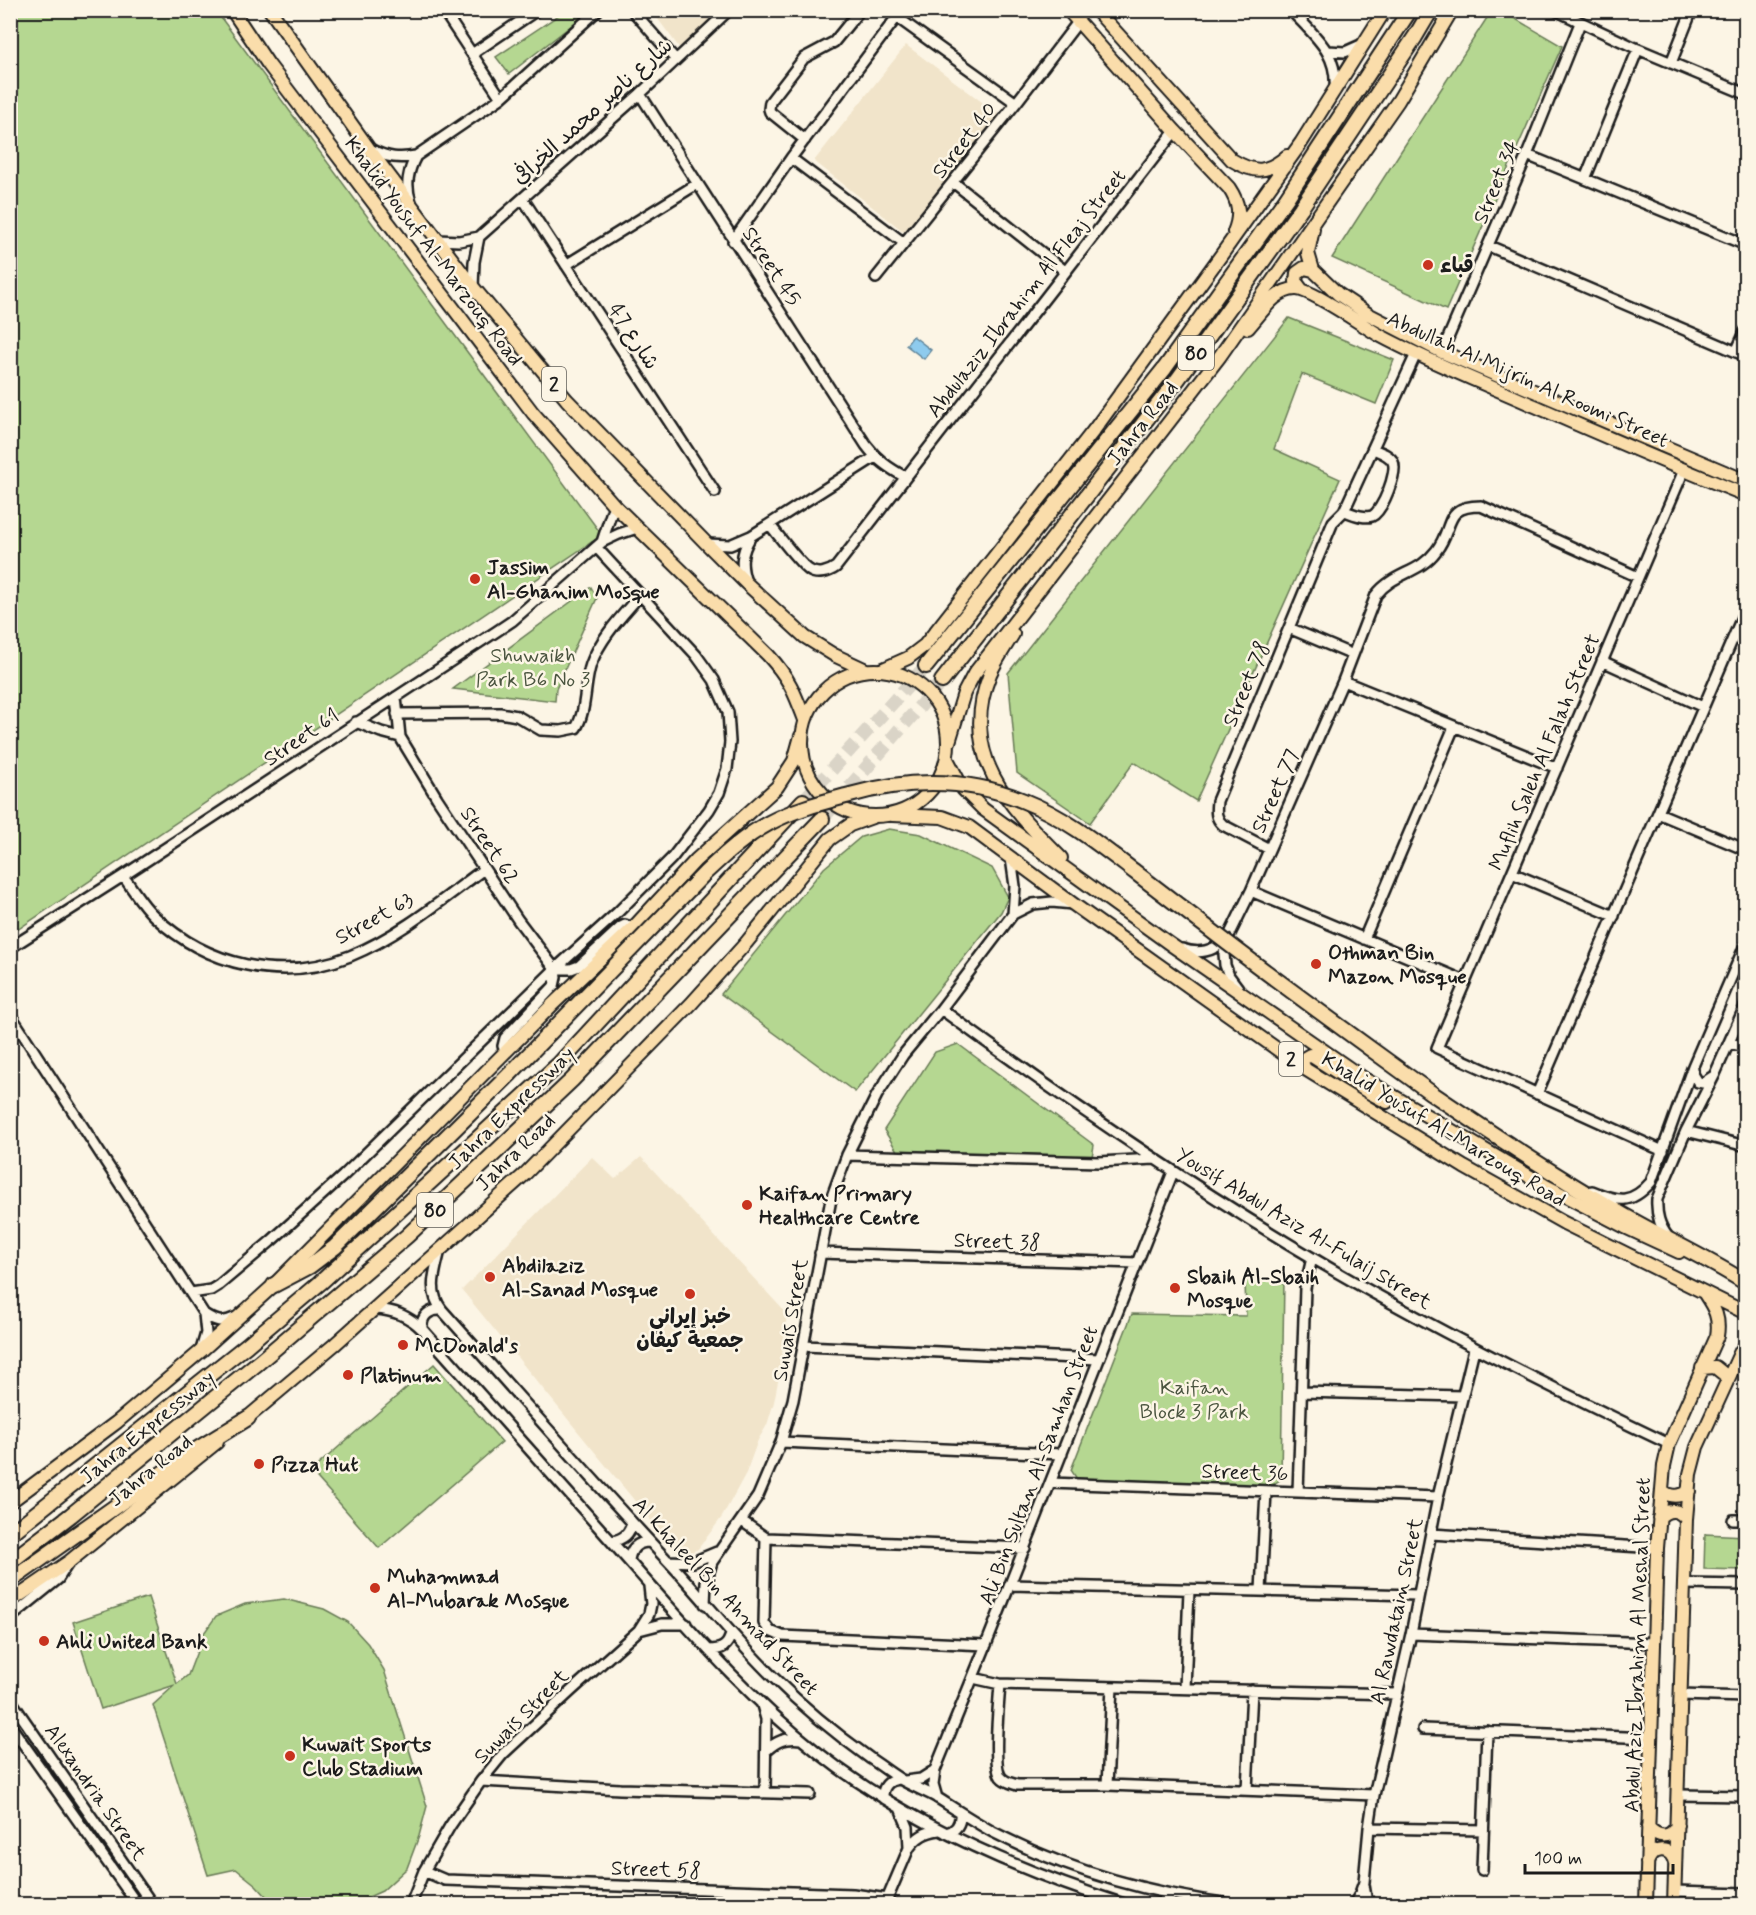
<svg xmlns="http://www.w3.org/2000/svg" width="1756" height="1915" font-family="Mynerve,'Playpen Sans Arabic',sans-serif">
<style>
.built{fill:#f1e4ca}
.green{fill:#b5d791;stroke:#687a56;stroke-width:1.5}
.water{fill:#8ecbee;stroke:#60859a;stroke-width:1.5}
.lines{fill:none;stroke-linecap:round;stroke-linejoin:round}
.highway-tunnel{stroke:#dad4c7;stroke-width:14;stroke-dasharray:14 7;stroke-linecap:butt}
.minor-casing{stroke:#1c1c1c;stroke-width:14}
.major-casing{stroke:#1c1c1c;stroke-width:16}
.highway-casing{stroke:#1c1c1c;stroke-width:18}
.minor{stroke:#fcf5e5;stroke-width:9}
.major{stroke:#faddab;stroke-width:12}
.highway{stroke:#faddab;stroke-width:14}
.highway-bridge-casing{stroke:#1c1c1c;stroke-width:18;stroke-linecap:butt}
.highway-bridge{stroke:#faddab;stroke-width:14}
.poi-dot{fill:#c8321e;stroke:#fcf5e5;stroke-width:2}
.labels{text-anchor:middle;stroke-width:5;stroke-linejoin:round;paint-order:stroke}
.shield{fill:#fcf5e5;stroke:#5f5d58;stroke-width:1.5}
.shield-label{font-size:20px;font-weight:bold;fill:#1c1c1c}
.street-label{font-size:21px;fill:#1c1c1c;stroke:#fcf5e5}
.poi-label{font-size:21px;font-weight:bold;fill:#1c1c1c;stroke:#fcf5e5;text-anchor:start}
.park-label{font-size:21px;fill:#4a543f;stroke:#fcf5e5}
</style>
<rect width="100%" height="100%" fill="#fcf5e5"/>
<filter id="ink" filterUnits="userSpaceOnUse"><feTurbulence type="fractalNoise" baseFrequency=".0167" numOctaves="2"/><feDisplacementMap in="SourceGraphic" scale="12" xChannelSelector="R" yChannelSelector="G"/><feConvolveMatrix kernelMatrix="1 2 1 2 8 2 1 2 1" color-interpolation-filters="sRGB"/></filter>
<g filter="url(#ink)">
<path class="built" d="M652 11H723L681 50Z
M906 45 1002 117 908 235 814 161Z
M592 1157 615 1179 641 1157 787 1314 780 1371 774 1402 767 1425 758 1440 746 1473 722 1517 698 1549 689 1553 675 1550 462 1290Z"/>
<path class="green" d="M1492 10 1502 11 1562 46 1446 310 1332 258Z
M11 11H216L602 535 11 934Z
M565 11H590L509 74 496 57Z
M1289 318 1394 360 1376 404 1302 374 1274 449 1340 479 1196 801 1134 762 1090 823 1017 773 1008 673Z
M591 587 597 598 556 689 555 701 453 689Z
M889 829 921 834 992 868 1008 897 1001 912 855 1092 721 994 824 868 861 837Z
M958 1044 1094 1145 1092 1157 899 1154 884 1130 935 1052Z
M1284 1279 1281 1479 1271 1486 1077 1479 1071 1470 1132 1314 1246 1316 1245 1280Z
M434 1364 502 1442 379 1548 311 1471Z
M1705 1534 1745 1536V1570L1704 1569Z
M148 1597 177 1684 188 1675 204 1633 216 1616 245 1604 284 1599 324 1609 348 1622 368 1644 384 1670 427 1806 419 1836 407 1868 382 1891 353 1904H293L268 1898 256 1885 236 1869 208 1875 153 1705 175 1685 101 1709 73 1622Z"/>
<path class="water" d="M913 336 931 350 924 359 906 345Z"/>
<g class="lines">
<path class="highway-tunnel" d="M803 801 926 666
M822 819 942 681"/>
<defs>
<path id="minor" d="M443 10 501 98
M632 10 676 60
M887 10 1016 103
M1291 10C1314 36 1338 52 1335 89
M1555 10 1638 49 1746 94
M1328 51 1345 52 1363 44
M472 54 537 10
M1671 63 1692 10
M640 94 866 445C877 460 889 468 905 477
M805 140 770 112 769 109 770 102 804 58 834 42 860 10
M372 150C387 158 400 159 416 156L501 98 598 10
M1527 155 1746 245
M791 158 904 243
M1585 179 1638 49
M953 182 1065 271
M523 199 715 492
M411 202C405 185 408 171 416 156
M438 240 459 241 479 237 640 94 729 10
M733 241 791 158 902 10
M1489 246 1746 356
M566 265 697 184
M876 278 1016 103 1078 22
M473 287 474 262 479 237
M1442 352 1527 155 1580 23
M1736 352 1746 330
M1344 511C1352 513 1363 519 1372 516 1382 512 1398 472 1393 462 1390 455 1380 452 1373 449
M770 525C779 536 798 562 809 570 817 576 829 572 836 567L1175 131
M602 542 614 505
M707 544 730 545 751 536 875 457
M746 582C740 565 741 553 750 538
M1289 628 1353 655
M1602 661 1703 707
M1343 681 1557 768
M396 697 400 737 437 798 518 920 555 969 556 977 554 986 505 1038 503 1046 506 1052
M397 714 500 713 517 716 541 730 561 731 576 728C587 710 584 684 591 664 601 637 622 616 640 595
M356 722 381 732 400 737
M1658 813 1746 850
M1269 849 1223 825C1215 818 1216 811 1217 801L1333 522 1344 511 1416 354
M1011 858 1015 886 1013 914
M1512 873 1614 916
M123 876C133 889 142 905 154 916 207 966 282 983 350 956 399 936 442 900 484 869
M1251 891 1465 981
M1364 939 1454 727
M10 948 123 876 497 631 512 621 602 542 619 534 637 528
M1182 949C1200 955 1212 951 1227 940
M555 969H571L579 966 621 927 625 925 633 928
M1238 988 1229 976 1225 965 1224 954 1227 940 1251 891 1343 681 1376 595C1394 572 1419 574 1436 551 1455 527 1442 506 1481 506L1638 577
M941 1009C1061 1097 1183 1181 1311 1257 1427 1326 1547 1386 1669 1444
M10 1014 204 1314 206 1333 201 1350
M1729 1043 1746 1047
M1693 1069V1074L1698 1082 1703 1083 1712 1077
M1537 1094 1746 608
M1686 1131 1746 1146
M1663 1151 1437 1048 1684 470
M847 1155 1099 1162 1154 1159
M1592 1191C1618 1202 1631 1205 1651 1182L1693 1066 1746 943
M1668 1237C1659 1225 1656 1214 1657 1199L1686 1131 1715 1074 1746 1004
M440 1250C435 1272 427 1291 442 1310 517 1394 590 1478 667 1560 703 1598 735 1640 773 1677 803 1707 836 1734 871 1759 880 1765 890 1773 900 1779 912 1786 925 1791 936 1797 955 1809 973 1821 993 1832 1067 1870 1148 1893 1230 1904
M820 1253 1137 1263
M191 1293 211 1290 219 1285 270 1242 343 1176 555 969 618 912 672 858 709 810 719 793 727 769 730 742 728 712 714 680 696 655 596 547
M375 1309C394 1310 409 1316 422 1329 485 1400 548 1470 611 1541 681 1620 751 1704 837 1767 924 1830 1023 1872 1124 1904
M204 1314C215 1321 222 1324 234 1318
M422 1329C421 1316 429 1309 442 1310
M804 1346 1099 1359
M1302 1392 1462 1396
M781 1442 1062 1454
M1050 1483 1438 1497
M1298 1492 1305 1288 1312 1258
M1733 1520H1746
M742 1521 766 1538 1025 1548
M1431 1534 1657 1548
M766 1538 764 1623 770 1631 782 1636 986 1645
M611 1541C623 1540 630 1534 632 1522
M629 1561C630 1549 637 1542 649 1542
M668 1561 693 1562 717 1552
M1685 1584 1746 1585
M1010 1585 1417 1595
M1261 1591 1266 1491
M705 1604 706 1582 712 1562 758 1496 781 1442 793 1400 831 1199 847 1155 877 1095 903 1055 941 1009 1013 914 1033 904 1052 902 1073 904
M10 1618 58 1579 67 1565
M639 1630 662 1624H686
M1411 1634 1654 1643
M709 1650C722 1650 728 1646 731 1634
M973 1678 1000 1684 1396 1694
M1000 1684C999 1701 992 1765 1001 1777 1005 1782 1011 1783 1017 1785H1107L1374 1795
M1185 1688 1189 1590
M1681 1695 1746 1697
M10 1699 20 1714 152 1904
M762 1705 766 1719 765 1792
M10 1725 137 1904
M1423 1729 1651 1738
M766 1751C776 1741 786 1737 801 1739
M481 1781 620 1789 810 1794
M905 1781 921 1779 935 1770
M1107 1785 1112 1687
M1247 1790 1252 1690
M1678 1795 1746 1796
M883 1798C882 1787 888 1780 900 1779
M937 1798 933 1784 935 1770 986 1645 1173 1172
M900 1808 908 1827 909 1848
M1369 1828 1483 1830
M946 1833C956 1831 961 1824 960 1813
M1482 1870 1487 1731
M424 1871 445 1880 853 1894 888 1899
M1364 1885 1366 1897 1371 1904
M1674 1891 1746 1893
M886 1902 909 1848C917 1837 925 1832 939 1830
M411 1904 424 1871 450 1826 481 1781 503 1754 571 1691 639 1630 649 1614 651 1604 649 1586
M1162 1904 1164 1900 1173 1895
M1354 1904 1359 1896 1364 1882 1369 1828 1374 1795 1411 1634 1438 1497 1474 1349"/>
<path id="major" d="M232 10 268 64 533 413 614 505 768 655C789 678 794 691 805 720
M270 10 369 149 473 287 567 400 707 544 746 583 805 637 834 655 866 670
M1068 10 1175 131 1229 188C1239 203 1241 215 1234 232
M1096 10 1232 160C1255 174 1267 173 1287 156
M1313 229 1308 253 1313 270 1338 294 1368 314 1442 352 1746 481
M1302 290 1296 282 1297 273 1304 268 1313 270
M1248 328C1261 314 1275 289 1296 289 1311 289 1362 325 1379 335 1427 361 1478 381 1528 403 1600 434 1672 466 1746 495
M1013 634C1005 647 996 660 990 674 958 755 1008 805 1061 858
M802 743a73 73 0 1 1 146 0a73 73 0 1 1-146 0Z
M881 670 908 658 925 645 1094 430 1222 254 1301 143 1385 10
M949 742 964 693 974 674 1220 356 1398 101 1452 10
M947 759 963 789 983 809 1170 944 1366 1080 1544 1185 1625 1227 1679 1252
M892 815 942 817 969 827 1073 904 1305 1069 1464 1167 1564 1223 1746 1313
M1305 1069 1302 1063 1303 1059 1310 1055 1368 1092 1387 1102
M1702 1368 1715 1367 1725 1375 1727 1381
M240 1424 334 1345 525 1174 691 1004 746 943 830 839 850 825 875 816
M1662 1490C1670 1498 1679 1497 1689 1491
M10 1502 117 1422 201 1351 274 1285 551 1006 633 928 696 860 777 787 794 761 801 736
M1659 1518C1668 1508 1679 1509 1686 1519
M10 1602 70 1561 217 1442
M1648 1827C1658 1838 1671 1839 1677 1825
M1647 1863C1652 1847 1671 1845 1675 1863
M1646 1904 1657 1548 1664 1466 1669 1444 1717 1336C1720 1318 1715 1309 1705 1294
M1674 1904 1686 1519 1690 1474 1697 1447 1741 1351 1746 1345"/>
<path id="highway" d="M926 666 1165 368 1286 199 1410 10
M942 681 1178 379 1301 208 1415 37 1431 10
M1430 1092C1489 1132 1549 1172 1611 1208 1654 1234 1700 1254 1743 1281
M274 1285 310 1266 335 1247 510 1074
M10 1534 247 1345 320 1283 558 1065 803 801
M10 1562 71 1515 259 1362 407 1236 572 1080 822 819
M10 1581 191 1453 248 1418"/>
</defs>
<use href="#minor" class="minor-casing"/>
<use href="#major" class="major-casing"/>
<use href="#highway" class="highway-casing"/>
<use href="#minor" class="minor"/>
<use href="#major" class="major"/>
<use href="#highway" class="highway"/>
<defs>
<path id="highway-bridge" d="M510 1074 705 873C725 854 745 836 769 823 793 810 820 803 846 796 905 779 966 777 1024 801 1065 817 1101 846 1135 872 1164 894 1192 916 1221 938 1290 991 1360 1041 1430 1092"/>
</defs>
<use href="#highway-bridge" class="highway-bridge-casing"/>
<use href="#highway-bridge" class="highway-bridge"/>
</g>
</g>
<g class="poi-dot">
<circle cx="1428" cy="265" r="6"/>
<circle cx="475" cy="579" r="6"/>
<circle cx="1316" cy="964" r="6"/>
<circle cx="747" cy="1205" r="6"/>
<circle cx="490" cy="1277" r="6"/>
<circle cx="1175" cy="1288" r="6"/>
<circle cx="690" cy="1294" r="6"/>
<circle cx="403" cy="1345" r="6"/>
<circle cx="348" cy="1375" r="6"/>
<circle cx="259" cy="1464" r="6"/>
<circle cx="375" cy="1588" r="6"/>
<circle cx="44" cy="1641" r="6"/>
<circle cx="290" cy="1756" r="6"/>
</g>
<g class="labels">
<g class="shield">
<rect x="1178" y="336" width="36" height="34" rx="4.5"/>
<rect x="542" y="367" width="24" height="34" rx="4.5"/>
<rect x="1279" y="1042" width="24" height="34" rx="4.5"/>
<rect x="417" y="1193" width="36" height="34" rx="4.5"/>
</g>
<g class="shield-label">
<text x="1196" y="360">80</text>
<text x="554" y="391">2</text>
<text x="1291" y="1066">2</text>
<text x="435" y="1217">80</text>
</g>
<g class="street-label">
<text transform="translate(592 111) rotate(-42)" y="7">شارع ناصر محمد الخرافي</text>
<text transform="translate(964 140) rotate(-52)" y="7">Street 40</text>
<text transform="translate(1496 182) rotate(-67)" y="7">Street 34</text>
<text transform="translate(434 251) rotate(53)" y="7">Khalid Yousuf Al-Marzouq Road</text>
<text transform="translate(772 266) rotate(57)" y="7">Street 45</text>
<text transform="translate(1026 293) rotate(-52)" y="7">Abdulaziz Ibrahim Al Fleaj Street</text>
<text transform="translate(634 336) rotate(57)" y="7">شارع 47</text>
<text transform="translate(1528 379) rotate(24)" y="7">Abdullah Al Mijrin Al Roomi Street</text>
<text transform="translate(1142 423) rotate(-52)" y="7">Jahra Road</text>
<text transform="translate(1246 684) rotate(-67)" y="7">Street 78</text>
<text transform="translate(301 737) rotate(-34)" y="7">Street 61</text>
<text transform="translate(1544 752) rotate(-67)" y="7">Muflih Saleh Al Falah Street</text>
<text transform="translate(1275 791) rotate(-66)" y="7">Street 77</text>
<text transform="translate(490 845) rotate(56)" y="7">Street 62</text>
<text transform="translate(374 918) rotate(-29)" y="7">Street 63</text>
<text transform="translate(511 1108) rotate(-44)" y="7">Jahra Expressway</text>
<text transform="translate(1444 1129) rotate(31)" y="7">Khalid Yousuf Al-Marzouq Road</text>
<text transform="translate(515 1152) rotate(-44)" y="7">Jahra Road</text>
<text transform="translate(1304 1228) rotate(31)" y="7">Yousif Abdul Aziz Al-Fulaij Street</text>
<text transform="translate(997 1241) rotate(2)" y="7">Street 38</text>
<text transform="translate(790 1320) rotate(-80)" y="7">Suwais Street</text>
<text transform="translate(147 1427) rotate(-39)" y="7">Jahra Expressway</text>
<text transform="translate(1038 1465) rotate(-69)" y="7">Ali Bin Sultan Al-Samhan Street</text>
<text transform="translate(150 1470) rotate(-39)" y="7">Jahra Road</text>
<text transform="translate(1245 1472) rotate(2)" y="7">Street 36</text>
<text transform="translate(726 1596) rotate(47)" y="7">Al Khaleel Bin Ahmad Street</text>
<text transform="translate(1396 1611) rotate(-78)" y="7">Al Rawdatain Street</text>
<text transform="translate(1637 1645) rotate(-88)" y="7">Abdul Aziz Ibrahim Al Meshal Street</text>
<text transform="translate(521 1716) rotate(-45)" y="7">Suwais Street</text>
<text transform="translate(96 1792) rotate(55)" y="7">Alexandria Street</text>
<text transform="translate(656 1869) rotate(2)" y="7">Street 58</text>
</g>
<g class="poi-label">
<text x="1440" y="272">قباء</text>
<text x="487" y="574">Jassim<tspan x="487" dy="24">Al-Ghanim Mosque</tspan></text>
<text x="1328" y="959">Othman Bin<tspan x="1328" dy="24">Mazon Mosque</tspan></text>
<text x="759" y="1200">Kaifan Primary<tspan x="759" dy="24">Healthcare Centre</tspan></text>
<text x="502" y="1272">Abdilaziz<tspan x="502" dy="24">Al-Sanad Mosque</tspan></text>
<text x="1187" y="1283">Sbaih Al-Sbaih<tspan x="1187" dy="24">Mosque</tspan></text>
<text x="690" y="1323" text-anchor="middle">خبز إيراني<tspan x="690" dy="24">جمعية كيفان</tspan></text>
<text x="415" y="1352">McDonald's</text>
<text x="360" y="1382">Platinum</text>
<text x="271" y="1471">Pizza Hut</text>
<text x="387" y="1583">Muhammad<tspan x="387" dy="24">Al-Mubarak Mosque</tspan></text>
<text x="56" y="1648">Ahli United Bank</text>
<text x="302" y="1751">Kuwait Sports<tspan x="302" dy="24">Club Stadium</tspan></text>
</g>
<g class="park-label">
<text x="533" y="662">Shuwaikh<tspan x="533" dy="24">Park B6 No 3</tspan></text>
<text x="1194" y="1394">Kaifan<tspan x="1194" dy="24">Block 3 Park</tspan></text>
</g>
</g>
<rect width="1756" height="1915" fill="none" stroke="#fcf5e5" stroke-width="36"/>
<rect x="18" y="18" width="1720" height="1879" fill="none" stroke="#1c1c1c" stroke-width="2" filter="url(#ink)"/>
<path d="M1525 1864v9h148v-9" fill="none" stroke="#1c1c1c" stroke-width="3"/>
<text x="1534" y="1864" font-size="18" fill="#1c1c1c" stroke="#fcf5e5" stroke-width="4.5" paint-order="stroke">100 m</text>
</svg>
